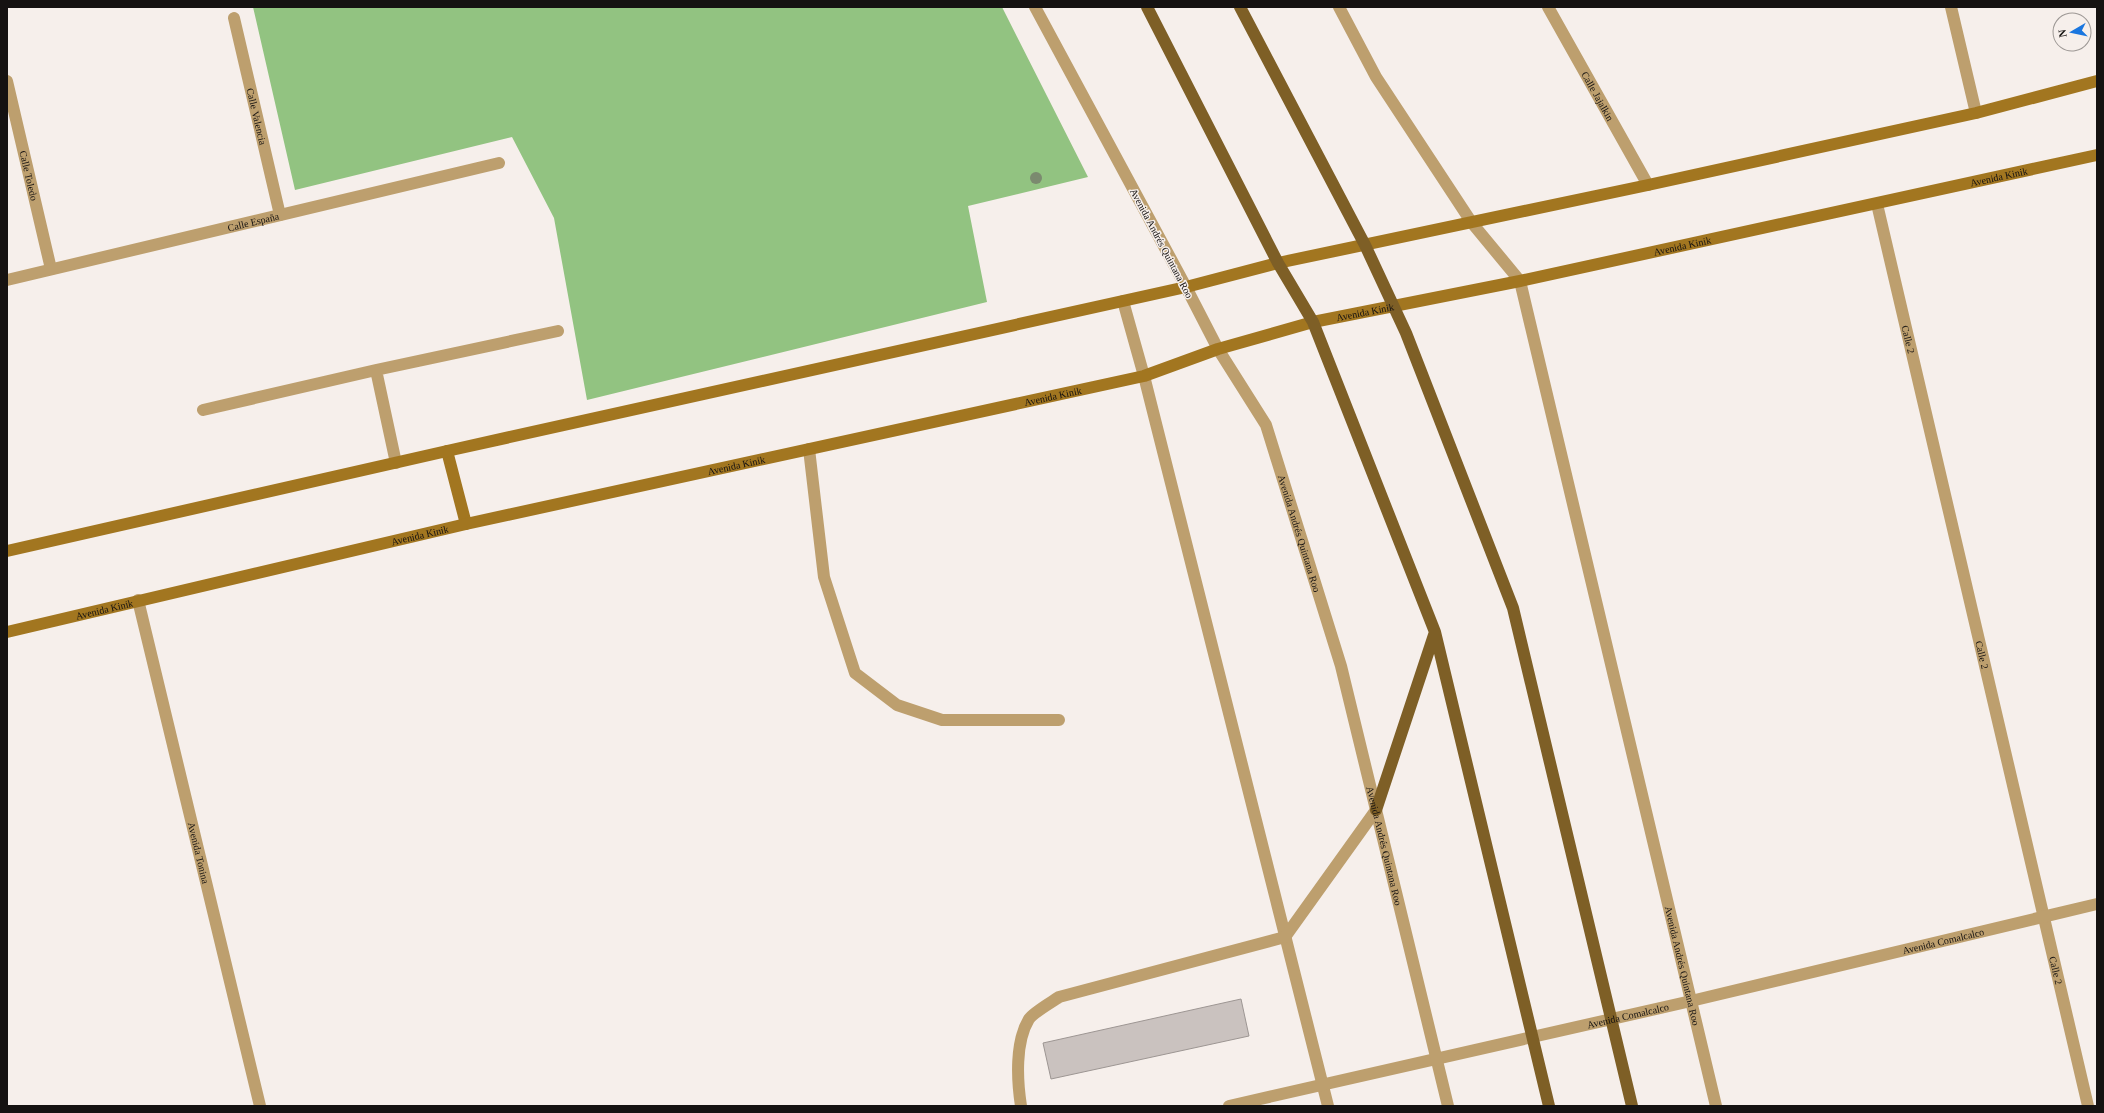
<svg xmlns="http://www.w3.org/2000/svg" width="2104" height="1113" font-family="'Times New Roman',serif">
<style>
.forest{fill:#92c381}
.building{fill:#cac2bf;stroke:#9d9693}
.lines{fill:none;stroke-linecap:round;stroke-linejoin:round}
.service{stroke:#bd9f6e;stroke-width:12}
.minor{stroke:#bd9f6e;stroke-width:12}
.tertiary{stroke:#bd9f6e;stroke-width:12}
.secondary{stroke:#a27620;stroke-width:12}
.primary{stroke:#7e5f26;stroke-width:12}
.tree{fill:#7b8a6f}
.labels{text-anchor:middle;stroke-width:3;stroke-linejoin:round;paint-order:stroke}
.street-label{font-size:10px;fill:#151211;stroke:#f6efeb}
</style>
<rect width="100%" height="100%" fill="#f6efeb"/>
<path class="forest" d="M253 7H1002L1088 177 968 206 987 302 587 400 554 218 512 137 295 190Z"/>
<path class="building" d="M1241 999 1249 1036 1051 1079 1043 1043Z"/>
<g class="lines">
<path class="service" d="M376 370 396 463
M203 410 376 370 558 331
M809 449 824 577 855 673 897 705 942 720H1059
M1021 1106C1017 1080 1015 1042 1029 1019 1034 1012 1052 1002 1059 997L1285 937"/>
<g class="minor">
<path d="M1035 7 1186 287"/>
<path id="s1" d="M1548 7 1648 185"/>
<path d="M1951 7 1976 113"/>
<path id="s2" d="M234 18 280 215"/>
<path id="s3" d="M7 81 51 269"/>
<path id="s4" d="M1877 204 2088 1106"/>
<path id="s5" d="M7 280 499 163"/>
<path d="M1123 301 1144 376 1328 1106"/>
<path id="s6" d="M138 600 260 1106"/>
<path d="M1285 937 1376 810"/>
<path id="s7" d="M1229 1106 1691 1001 2097 904"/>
</g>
<g class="tertiary">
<path id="s8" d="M1339 7 1376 77 1472 223 1520 281 1716 1106"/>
<path id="s9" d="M1186 287 1218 349 1266 425 1341 666 1448 1106"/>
</g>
<g class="secondary">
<path d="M447 451 466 524"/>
<path d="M7 551 447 451 1186 287 1278 263 1648 185 1976 113 2097 81"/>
<path id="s10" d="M7 632 466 524 1144 376 1218 349 1313 322 1520 281 2097 155"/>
</g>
<path class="primary" d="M1147 7 1278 263 1313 322 1435 632 1549 1106
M1240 7 1365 245 1406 333 1513 608 1632 1106
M1376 810 1435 632"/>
</g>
<circle class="tree" cx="1036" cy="178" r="6"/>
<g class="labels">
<g class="street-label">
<text dy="4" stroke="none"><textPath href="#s1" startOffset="102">Calle Jajalkin</textPath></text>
<text dy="4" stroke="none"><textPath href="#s2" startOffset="101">Calle Valencia</textPath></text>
<text dy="4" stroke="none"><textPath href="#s3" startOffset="97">Calle Toledo</textPath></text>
<text dy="4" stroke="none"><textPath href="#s10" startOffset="2044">Avenida Kinik</textPath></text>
<text dy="4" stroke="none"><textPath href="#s5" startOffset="253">Calle España</textPath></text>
<text transform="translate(1162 243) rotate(62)" y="4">Avenida Andrés Quintana Roo</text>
<text dy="4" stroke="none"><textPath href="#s10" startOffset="1720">Avenida Kinik</textPath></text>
<text dy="4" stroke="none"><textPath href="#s10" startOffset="1396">Avenida Kinik</textPath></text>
<text dy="4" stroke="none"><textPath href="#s4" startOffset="139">Calle 2</textPath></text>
<text dy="4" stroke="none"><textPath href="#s10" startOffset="1072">Avenida Kinik</textPath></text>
<text dy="4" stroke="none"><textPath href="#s10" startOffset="748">Avenida Kinik</textPath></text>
<text dy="4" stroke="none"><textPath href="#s9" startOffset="273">Avenida Andrés Quintana Roo</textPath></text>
<text dy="4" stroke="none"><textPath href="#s10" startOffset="424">Avenida Kinik</textPath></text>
<text dy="4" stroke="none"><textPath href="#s10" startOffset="100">Avenida Kinik</textPath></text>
<text dy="4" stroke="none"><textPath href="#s4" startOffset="463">Calle 2</textPath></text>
<text dy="4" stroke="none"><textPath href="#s9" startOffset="597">Avenida Andrés Quintana Roo</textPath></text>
<text dy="4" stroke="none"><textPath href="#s6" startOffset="260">Avenida Tonina</textPath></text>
<text dy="4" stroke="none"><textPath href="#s7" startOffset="733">Avenida Comalcalco</textPath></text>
<text dy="4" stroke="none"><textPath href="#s8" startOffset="1033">Avenida Andrés Quintana Roo</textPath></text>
<text dy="4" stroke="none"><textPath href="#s4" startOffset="787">Calle 2</textPath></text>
<text dy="4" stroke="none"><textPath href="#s7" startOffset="409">Avenida Comalcalco</textPath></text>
</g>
</g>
<rect width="2104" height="1113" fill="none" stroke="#151211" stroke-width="16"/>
<g transform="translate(2072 32) rotate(261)"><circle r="19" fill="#f6efeb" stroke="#9c9794"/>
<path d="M0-3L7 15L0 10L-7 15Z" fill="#1a76df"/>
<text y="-6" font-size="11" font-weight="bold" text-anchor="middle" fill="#151211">N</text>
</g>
</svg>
